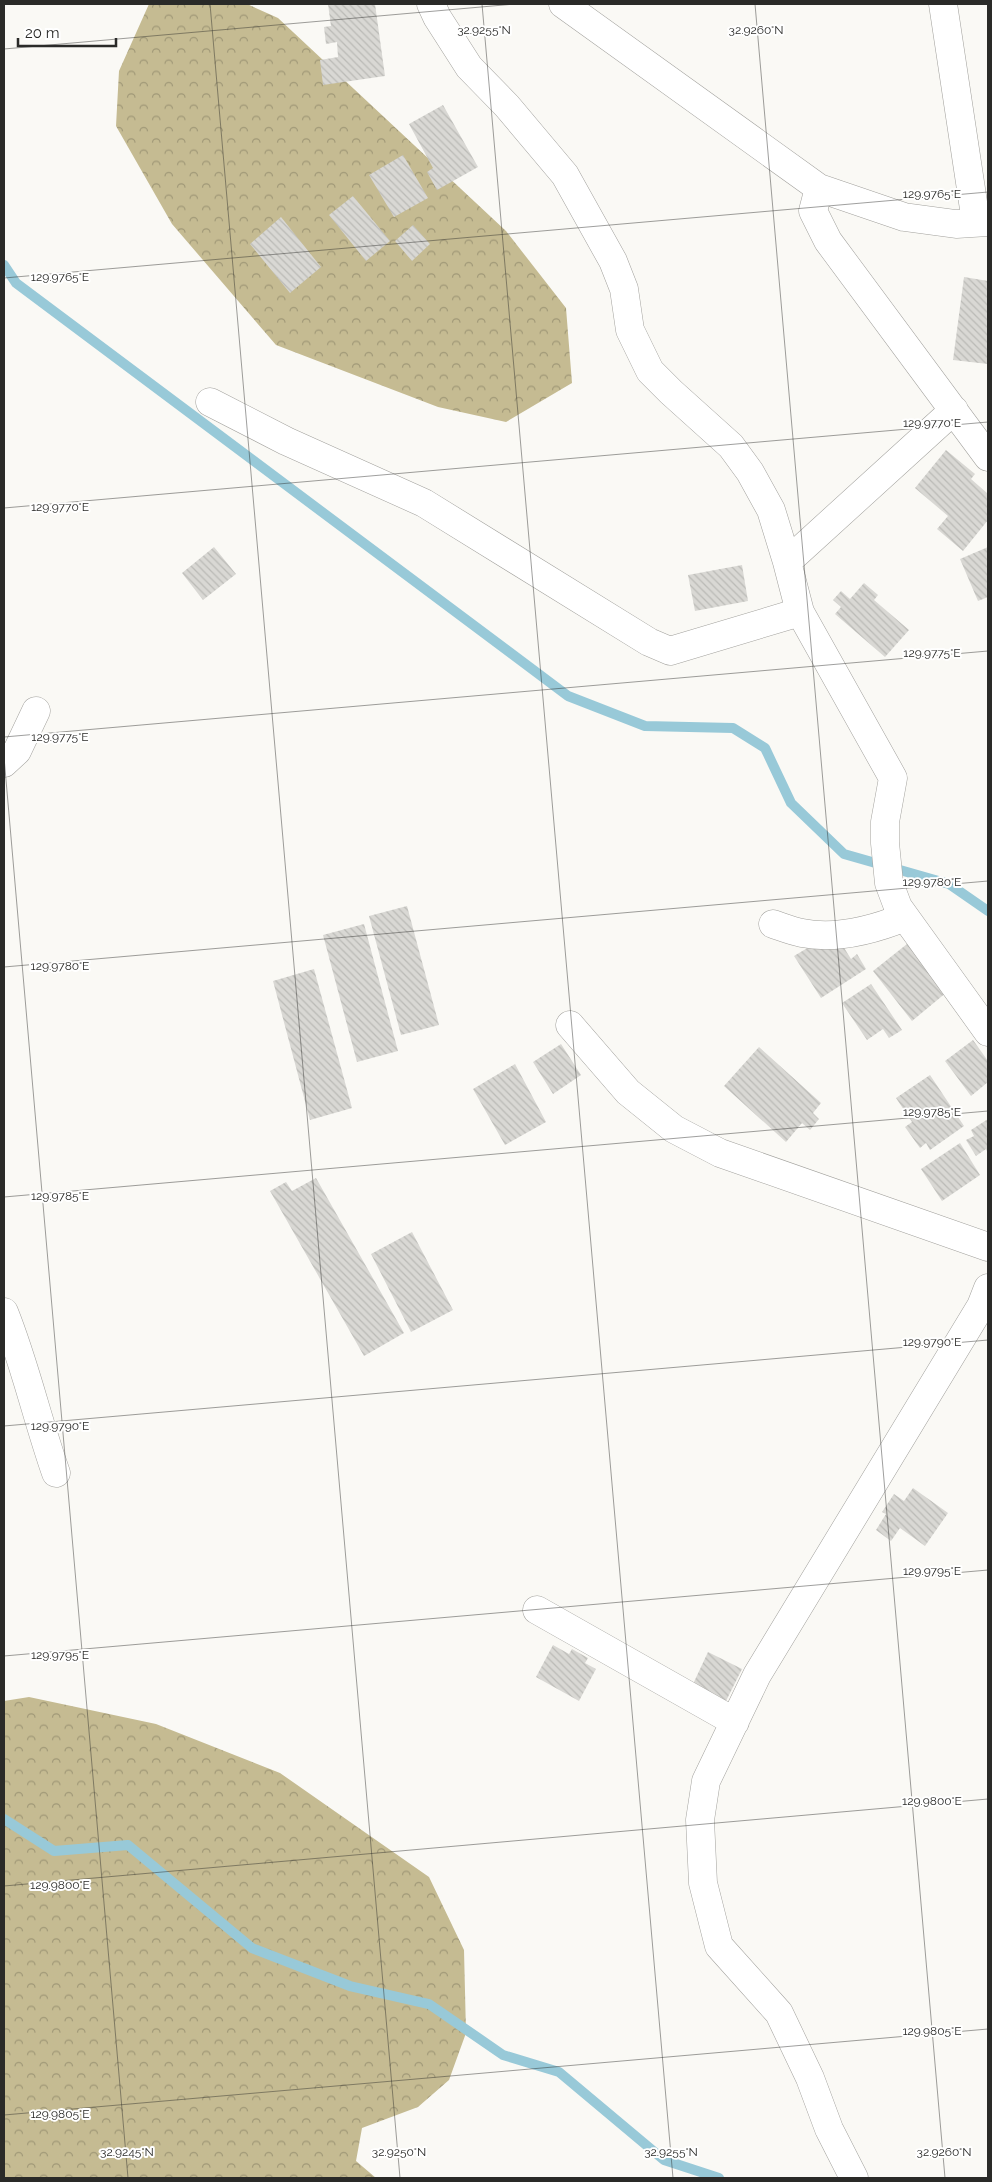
<svg xmlns="http://www.w3.org/2000/svg" width="992" height="2182" font-family="Raleway,sans-serif">
<style>
.forest{fill:url(#forest-crowns)}
.lines{fill:none;stroke-linecap:round;stroke-linejoin:round}
.stream{stroke:#98c9d8;stroke-width:10}
.building{fill:url(#building-back-hatch)}
.minor-casing{stroke:#a2a19d;stroke-width:29}
.minor{stroke:#fff;stroke-width:28}
.ticks{fill:none;stroke:#2a2a28;stroke-width:1;stroke-opacity:0.45}
.ticks-label{font-size:12px;text-anchor:middle;fill:#2a2a28;stroke:#fff;stroke-width:4;stroke-linejoin:round;paint-order:stroke}
</style>
<defs>
<pattern id="forest-crowns" width="20" height="18" patternUnits="userSpaceOnUse" patternTransform="scale(1.25)"><rect width="20" height="18" fill="#c5bb92"/><path d="M2 6a3 3 0 1 1 6 0M12 15a3 3 0 1 1 6 0" fill="none" stroke="#a09877"/></pattern>
<pattern id="building-back-hatch" width="6" height="6" patternUnits="userSpaceOnUse" patternTransform="scale(1.25)"><rect width="6" height="6" fill="#d9d8d4"/><path d="M-1 5l2 2M0 0l6 6M5-1l2 2" fill="none" stroke="#babab6"/></pattern>
</defs>
<rect width="100%" height="100%" fill="#faf9f5"/>
<path class="forest" d="M149 4H247L278 18 506 231 566 308 572 383 506 422 438 407 276 345 172 224 116 126 119 71Z
M29 1697 156 1724 280 1773 429 1877 464 1950 466 2033 449 2080 418 2107 362 2128 356 2161 376 2178H4V1701Z"/>
<g class="lines">
<path class="stream" d="M4 265 16 283 568 696 645 726 733 728 765 748 791 803 844 854 949 884 988 911
M4 1819 54 1851 128 1845 252 1948 350 1986 429 2004 503 2055 559 2072 664 2160 719 2178"/>
</g>
<path class="building" d="M328 4H375L385 76 323 85 320 60 338 57 337 42 326 44 324 27 331 26Z
M443 105 478 167 437 190 427 172 433 168 409 124Z
M403 155 428 198 394 217 369 175Z
M353 196 390 241 366 261 329 215Z
M281 217 321 267 290 293 250 244Z
M413 225 430 244 412 261 395 241Z
M964 277 988 281V364L953 360Z
M946 450 975 474 971 479 988 494V520L963 551 937 529 948 516 915 488Z
M214 547 236 574 203 600 182 573Z
M988 547V597L978 601 960 559Z
M742 565 748 601 695 611 688 575Z
M864 583 878 595 874 600 909 630 885 657 835 614 841 607 833 600 841 591 850 599Z
M407 906 439 1025 401 1035 369 916Z
M364 924 398 1051 357 1062 323 935Z
M838 938 851 959 857 954 866 969 821 998 794 956 819 941Z
M907 944 947 992 912 1021 873 971Z
M314 969 352 1108 310 1120 273 981Z
M871 984 902 1030 889 1038 883 1029 867 1040 842 1003Z
M973 1040 988 1061V1082L971 1096 945 1061Z
M561 1044 581 1075 553 1094 533 1062Z
M759 1047 821 1103 813 1113 819 1119 810 1130 802 1123 786 1142 724 1086Z
M515 1064 546 1122 505 1145 473 1089Z
M930 1075 964 1126 930 1150 926 1143 920 1148 905 1127 912 1122 896 1098Z
M988 1119V1153L986 1149 976 1156 966 1140 974 1136 971 1130Z
M960 1143 980 1175 942 1201 921 1169Z
M316 1178 404 1333 364 1356 270 1191 286 1182 292 1191Z
M412 1232 453 1310 411 1332 371 1254Z
M913 1488 948 1513 925 1546 900 1528 891 1541 876 1530 886 1514 882 1512 894 1494 904 1501Z
M553 1645 569 1654 572 1649 588 1658 585 1663 596 1669 579 1701 536 1677Z
M708 1652 742 1669 726 1701 693 1684Z"/>
<g class="lines">
<defs>
<path id="minor" d="M431 4 437 17 469 67 507 106 565 175 613 261 624 289 630 330 650 371 671 392 731 446 750 472 771 510 787 562
M563 4 819 188 904 217 956 224 988 222
M943 4 976 222
M819 188 813 211 828 241 988 457
M210 402 286 441 424 503 649 642 670 651 800 612 787 562 954 410
M800 612 893 778 885 822V843L889 883 898 907 988 1032
M4 763 17 751 36 711
M773 924C782 927 792 931 802 933 837 940 873 930 905 917
M570 1025 628 1092 674 1129 720 1153 988 1247
M4 1312C25 1364 37 1419 56 1473
M537 1610 735 1722
M854 2178 829 2129 810 2078 779 2013 719 1946 703 1883 700 1820 706 1781 757 1675 981 1306 988 1288"/>
</defs>
<use href="#minor" class="minor-casing"/>
<use href="#minor" class="minor"/>
</g>
<path class="ticks" d="M210 4 400 2178M482 4 673 2178M755 4 945 2178M4 49 515 4M4 278 988 192M4 508 988 422M4 737 988 651M4 757 128 2178M4 967 988 881M4 1197 988 1111M4 1426 988 1340M4 1656 988 1570M4 1886 988 1799M4 2115 988 2029"/>
<g class="ticks-label">
<text x="484" y="34">32.9255°N</text>
<text x="756" y="34">32.9260°N</text>
<text x="932" y="198">129.9765°E</text>
<text x="60" y="281">129.9765°E</text>
<text x="932" y="427">129.9770°E</text>
<text x="60" y="511">129.9770°E</text>
<text x="932" y="657">129.9775°E</text>
<text x="60" y="741">129.9775°E</text>
<text x="932" y="886">129.9780°E</text>
<text x="60" y="970">129.9780°E</text>
<text x="932" y="1116">129.9785°E</text>
<text x="60" y="1200">129.9785°E</text>
<text x="932" y="1346">129.9790°E</text>
<text x="60" y="1430">129.9790°E</text>
<text x="932" y="1575">129.9795°E</text>
<text x="60" y="1659">129.9795°E</text>
<text x="932" y="1805">129.9800°E</text>
<text x="60" y="1889">129.9800°E</text>
<text x="932" y="2035">129.9805°E</text>
<text x="60" y="2118">129.9805°E</text>
<text x="127" y="2156">32.9245°N</text>
<text x="399" y="2156">32.9250°N</text>
<text x="671" y="2156">32.9255°N</text>
<text x="944" y="2156">32.9260°N</text>
</g>
<rect width="992" height="2182" fill="none" stroke="#2a2a28" stroke-width="10"/>
<path d="M18 38v8h98v-8" fill="none" stroke="#2a2a28" stroke-width="2.5"/>
<text x="25" y="38" font-size="15" fill="#2a2a28" stroke="#ffffff" stroke-width="4" paint-order="stroke">20 m</text>
</svg>
